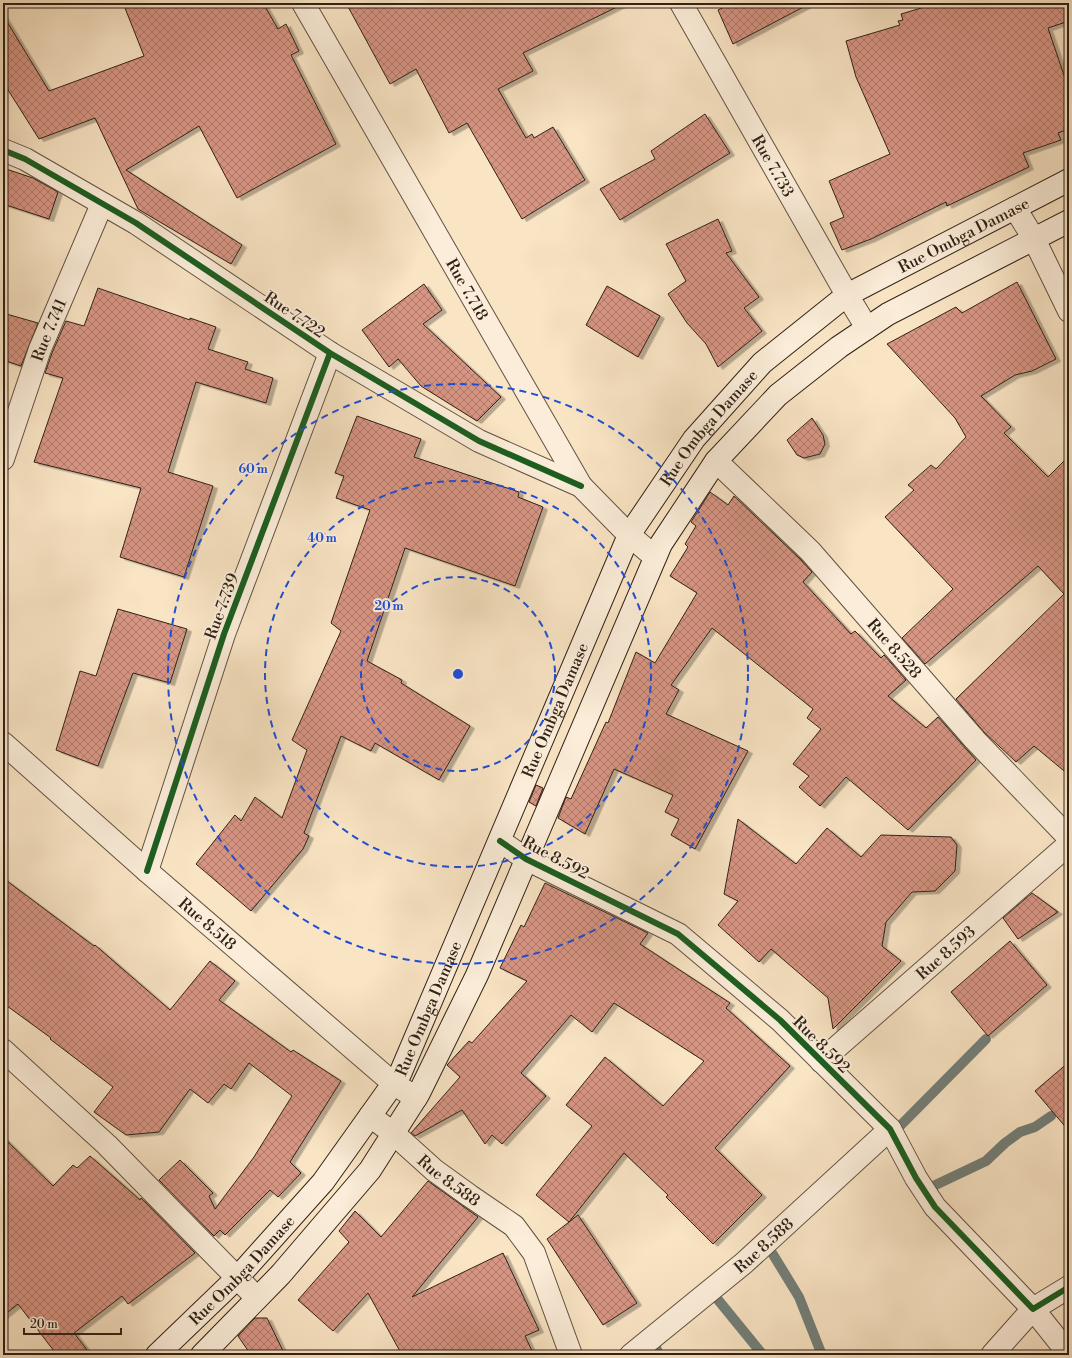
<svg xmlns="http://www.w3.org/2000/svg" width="1072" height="1358" font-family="'Libre Bodoni',serif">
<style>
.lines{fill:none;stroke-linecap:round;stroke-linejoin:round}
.stream{stroke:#737f79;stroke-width:10}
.building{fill:url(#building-cross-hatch);stroke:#302117;filter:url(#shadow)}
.street-casing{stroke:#625242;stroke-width:24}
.secondary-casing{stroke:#302117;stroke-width:24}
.street{stroke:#fbedd9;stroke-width:22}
.secondary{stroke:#fbedd9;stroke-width:22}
.cycleway-casing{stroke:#fbedd9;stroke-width:8}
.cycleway{stroke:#1b5e20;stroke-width:6}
.ring{fill:none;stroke:#1d4ed8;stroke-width:2;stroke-dasharray:7 5}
.labels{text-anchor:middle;stroke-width:4;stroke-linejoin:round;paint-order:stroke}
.street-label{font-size:16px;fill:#302117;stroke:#fbedd9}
.centre{fill:#1d4ed8;stroke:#fbedd9;stroke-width:2}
.ring-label{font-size:12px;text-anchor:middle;font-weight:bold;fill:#1d4ed8;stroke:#fbedd9;stroke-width:4;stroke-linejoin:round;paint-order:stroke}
</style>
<defs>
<pattern id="building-cross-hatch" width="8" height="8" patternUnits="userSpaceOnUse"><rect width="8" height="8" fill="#d79584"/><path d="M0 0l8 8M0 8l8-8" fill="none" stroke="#af796b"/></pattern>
<filter id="shadow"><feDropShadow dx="4.5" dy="2.5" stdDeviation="0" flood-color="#0004"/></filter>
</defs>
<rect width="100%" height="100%" fill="#f9e4c4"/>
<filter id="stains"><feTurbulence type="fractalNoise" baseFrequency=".005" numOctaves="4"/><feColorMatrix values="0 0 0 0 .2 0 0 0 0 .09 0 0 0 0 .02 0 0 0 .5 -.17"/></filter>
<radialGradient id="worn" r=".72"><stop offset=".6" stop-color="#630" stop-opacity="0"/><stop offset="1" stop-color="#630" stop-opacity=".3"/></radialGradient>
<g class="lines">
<path class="stream" d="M895 1131 986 1039
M927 1189 986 1161 1005 1143 1020 1132 1035 1127 1051 1116
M766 1243 799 1297 822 1355
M710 1290 763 1355
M652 1337 659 1355"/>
</g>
<path class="building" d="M123 3H263L278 29 286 24 299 51 291 55 336 144 237 198 199 126 126 170 242 245 231 264 138 209 95 118 39 139 3 82V15L49 91 144 56Z
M346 3H625L523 53 533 71 498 89 526 138 532 134 534 138 553 127 585 180 522 219 467 123 449 133 416 69 390 84Z
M733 3H811L733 44 718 10Z
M938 3H1069V21L1048 28 1069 90V129L1058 133 1061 140 1023 153 1029 167 947 206 946 202 871 239 842 250 830 223 844 217 829 181 890 154 856 77 846 41 900 25 898 21 903 20 901 14Z
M705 114 730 153 620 220 600 189 655 159 651 151Z
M3 168 33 178 58 192 49 219 3 204Z
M718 219 732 251 726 253 759 297 744 308 762 331 718 367 706 344 687 323 668 294 686 281 666 244Z
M1017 282 1056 359 1032 371 1015 375 981 396 1011 427 1004 433 1048 477 1069 456V775L1034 746 1016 762 984 732 956 699 1064 594 1038 566 925 664 902 638 953 589 885 517 914 490 908 485 931 465 936 469 966 437 955 418 887 344 956 307 962 313Z
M424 284 442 310 423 324 501 397 477 421 421 386 398 359 389 367 362 330Z
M607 286 660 316 638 357 586 325Z
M98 288 190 320V318L216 327 208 349 248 362 245 369 273 378 266 403 196 382 168 472 213 486 184 577 120 557 141 488 34 462 63 378 45 373 52 353 66 321 84 326Z
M3 313 38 323 21 366 3 360Z
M357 416 421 439 414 457 519 492 518 497 543 507 515 586 405 548 367 661 402 680 401 683 470 726 439 780 375 743 371 751 341 736 304 833 309 836 303 849 251 911 196 864 235 815 241 821 255 797 282 818 307 750 292 740 341 631 331 623 370 510 336 498 344 476 335 473Z
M812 418 823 435 825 444 820 454 804 458 797 455 787 440Z
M710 492 728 505 734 496 801 560 812 572 803 582 851 634 855 631 881 658 884 655 906 680 888 696 926 728 938 717 976 760 908 830 846 777 820 806 799 787 809 776 793 764 821 729 807 718 813 709 712 628 671 685 679 690 666 714 748 751 695 849 671 835 679 819 665 812 673 795 614 769 585 834 558 818 566 797 571 799 606 722 608 723 636 652 655 663 697 593 670 576 688 547 685 544 696 526 691 522Z
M118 609 187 629 170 683 133 673 98 766 56 750 80 671 96 676Z
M536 785 543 788 536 806 529 802Z
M738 819 796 864 827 828 861 857 881 835 951 837 957 845 955 871 935 891 912 892 886 922 882 946 901 961 833 1029 828 998 771 949 759 962 718 925 738 901 724 894Z
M3 878 94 946 95 945 170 1010 210 961 235 981 219 1000 291 1052 293 1050 341 1081 290 1162 301 1173 278 1197 270 1190 225 1235 220 1230 214 1236 159 1180 180 1160 213 1193 209 1196 215 1209 254 1157 292 1096 249 1063 231 1089 224 1084 208 1103 190 1089 159 1132 126 1135 94 1112 113 1087 50 1039 51 1038 3 1003Z
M545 883 648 933 640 944 730 1003 726 1008 790 1066 715 1148 762 1195 713 1244 666 1197 668 1195 624 1153 569 1222 536 1195 592 1126 566 1105 605 1057 663 1106 704 1061 614 1003 592 1032 571 1015 521 1073 546 1096 502 1144 492 1135 485 1144 462 1110 415 1136 411 1133 460 1077 447 1065 469 1041 472 1043 527 981 500 968 521 925 524 927Z
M1032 893 1058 912 1018 939 1003 918Z
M1010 941 1047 985 988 1036 951 992Z
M1069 1062V1131L1035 1091Z
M3 1137 53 1186 73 1165 77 1168 90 1156 140 1200 141 1198 195 1253 128 1304 122 1296 74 1333 91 1355H57L18 1304 3 1316Z
M428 1181 478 1217 412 1297 503 1253 539 1330 525 1336 534 1355H402L368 1293 333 1331 298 1300 349 1242 339 1231 355 1211 381 1237Z
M578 1215 637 1303 603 1325 547 1239Z
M255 1318H267L285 1355H251L238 1336Z"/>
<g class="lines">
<defs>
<g id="street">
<path id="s1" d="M303 3 581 486 629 535 655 557"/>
<path id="s2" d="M681 3 847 295 867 328"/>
<path d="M3 150 25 159 136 223 330 353 479 441 581 486"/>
<path d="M1015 208 1034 239 1069 311"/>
<path id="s3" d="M3 459 40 349 102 204"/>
<path id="s4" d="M716 461 810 551 975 740 1069 838"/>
<path id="s5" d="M3 743 147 871 393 1083 416 1098"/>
<path d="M500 841 526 859 678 934 780 1020 890 1129 916 1178 935 1207 1033 1309 1069 1287"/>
<path d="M147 871 224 634 330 353"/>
<path d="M3 1050 107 1145 257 1298"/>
<path id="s6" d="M821 1061 1069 844"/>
<path id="s7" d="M370 1116 393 1133 434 1170 470 1196 514 1226 534 1253 571 1355"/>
<path id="s8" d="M631 1355 744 1263 890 1129"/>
<path d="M992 1355 1033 1309 1069 1354"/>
</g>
<g id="secondary">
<path id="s9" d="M157 1355 237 1278 323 1182 400 1074 629 535 694 439 762 363 847 295 1069 180"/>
<path d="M202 1355 281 1274 370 1170 419 1093 477 975 661 544 716 461 778 395 839 347 888 314 1069 221"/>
</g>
</defs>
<use href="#street" class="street-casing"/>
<use href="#secondary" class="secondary-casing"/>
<use href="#street" class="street"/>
<use href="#secondary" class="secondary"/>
<defs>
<path id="cycleway" d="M3 150 25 159 136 223 330 353 479 441 581 486
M500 841 526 859 678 934 780 1020 890 1129 916 1178 935 1207 1033 1309 1069 1287
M147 871 224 634 330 353"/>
</defs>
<use href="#cycleway" class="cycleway-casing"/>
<use href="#cycleway" class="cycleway"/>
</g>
<g class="ring">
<circle cx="458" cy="674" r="97"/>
<circle cx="458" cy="674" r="193"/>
<circle cx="458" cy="674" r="290"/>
</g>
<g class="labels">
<g class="street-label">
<text dy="6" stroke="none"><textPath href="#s2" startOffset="187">Rue 7.733</textPath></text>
<text dy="6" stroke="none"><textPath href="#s9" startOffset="1416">Rue Ombga Damase</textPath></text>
<text dy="6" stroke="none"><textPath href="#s1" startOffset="330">Rue 7.718</textPath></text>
<text transform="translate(295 314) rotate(34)" y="6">Rue 7.722</text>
<text dy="6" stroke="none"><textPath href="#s3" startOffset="137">Rue 7.741</textPath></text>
<text dy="6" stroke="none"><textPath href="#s9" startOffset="1092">Rue Ombga Damase</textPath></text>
<text transform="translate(221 606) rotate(-70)" y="6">Rue 7.739</text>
<text dy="6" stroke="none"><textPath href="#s4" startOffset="259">Rue 8.528</textPath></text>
<text dy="6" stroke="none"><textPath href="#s9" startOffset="768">Rue Ombga Damase</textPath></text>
<text transform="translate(556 857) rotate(28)" y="6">Rue 8.592</text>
<text dy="6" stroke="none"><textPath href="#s5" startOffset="273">Rue 8.518</textPath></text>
<text dy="6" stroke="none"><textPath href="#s6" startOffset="165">Rue 8.593</textPath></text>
<text dy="6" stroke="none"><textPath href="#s9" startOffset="444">Rue Ombga Damase</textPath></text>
<text transform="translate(822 1044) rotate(45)" y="6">Rue 8.592</text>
<text dy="6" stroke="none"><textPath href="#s7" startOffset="102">Rue 8.588</textPath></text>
<text dy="6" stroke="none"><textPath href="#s8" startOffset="172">Rue 8.588</textPath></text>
<text dy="6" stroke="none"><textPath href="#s9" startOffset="120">Rue Ombga Damase</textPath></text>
</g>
</g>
<circle cx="458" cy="674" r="6" class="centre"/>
<g class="ring-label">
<text x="253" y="473">60 m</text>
<text x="322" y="542">40 m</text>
<text x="389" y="610">20 m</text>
</g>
<rect width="1072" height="1358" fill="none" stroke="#f9e4c4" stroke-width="16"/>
<rect x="4" y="4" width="1064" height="1350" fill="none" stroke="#302117" stroke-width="2"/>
<rect x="8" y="8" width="1056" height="1342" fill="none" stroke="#302117"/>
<path d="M24 1328v6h97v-6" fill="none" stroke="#302117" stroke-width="2"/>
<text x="30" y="1328" font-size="12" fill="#302117" stroke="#fbedd9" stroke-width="3" paint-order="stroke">20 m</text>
<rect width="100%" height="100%" filter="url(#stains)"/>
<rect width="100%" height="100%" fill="url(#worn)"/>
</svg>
